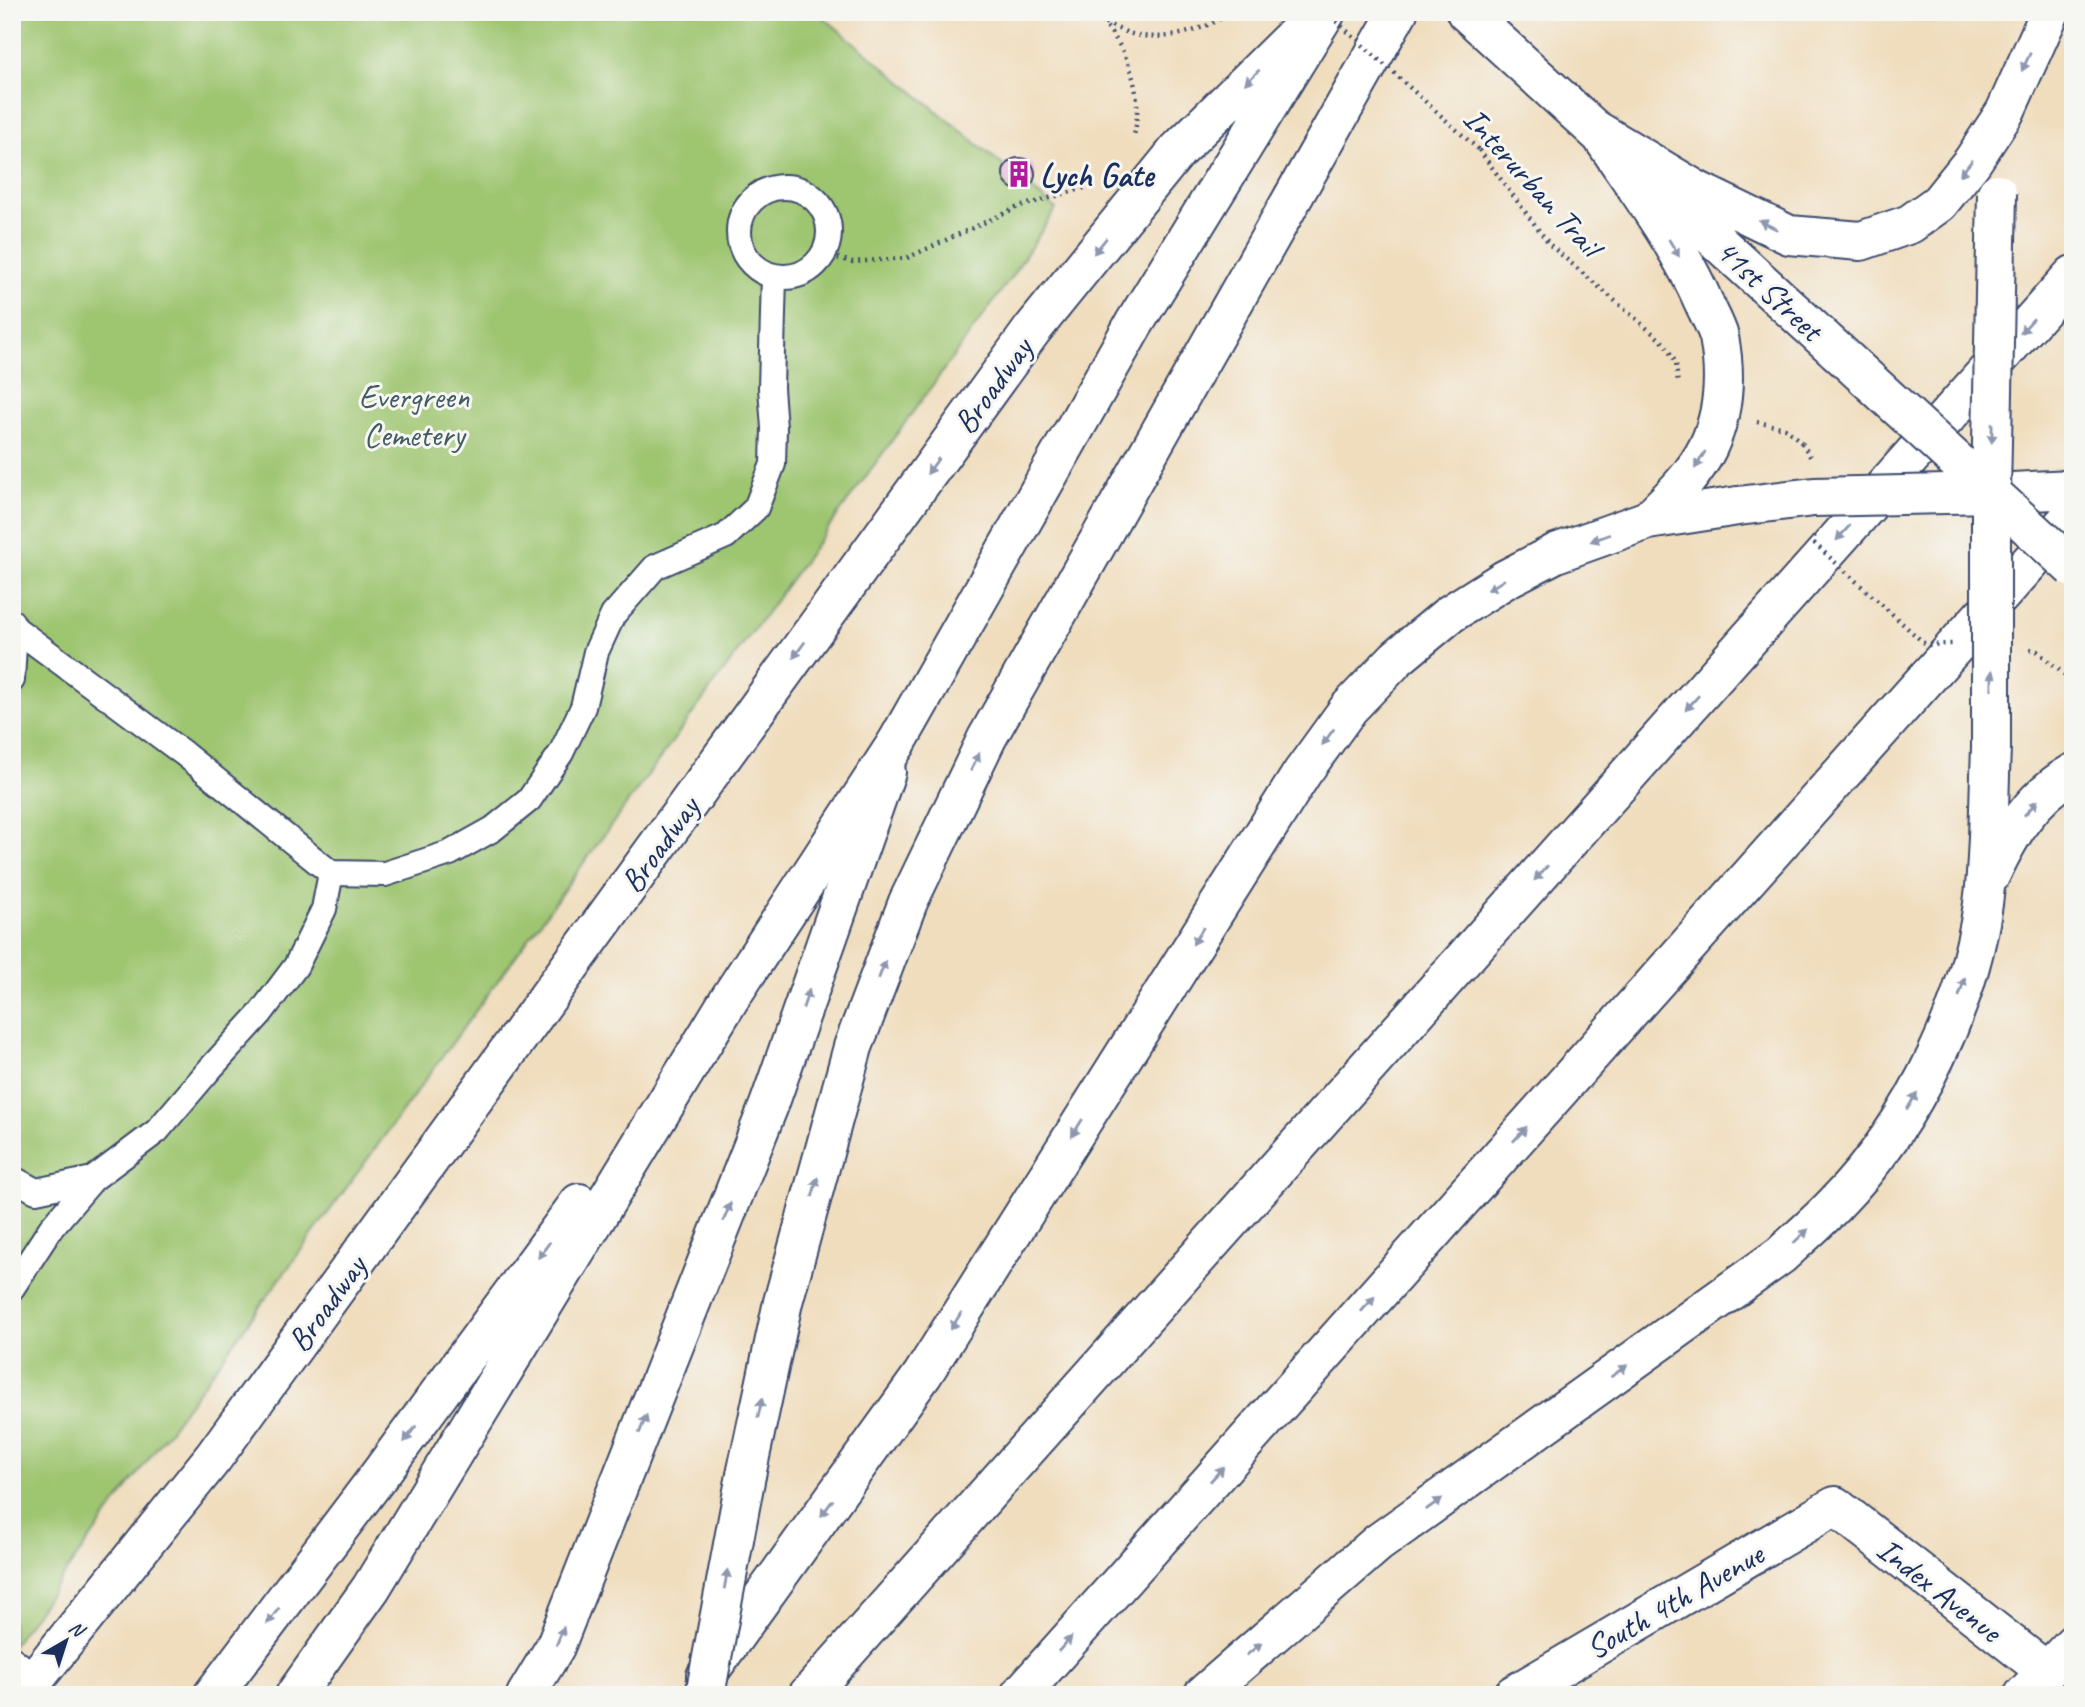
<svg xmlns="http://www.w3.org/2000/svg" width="2085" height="1707" font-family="Caveat,sans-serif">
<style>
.green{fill:#9ec570;stroke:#5c7a67;stroke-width:2}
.building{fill:#eca5d9}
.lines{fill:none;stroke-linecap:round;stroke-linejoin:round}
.lane-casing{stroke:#3b496c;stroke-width:28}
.street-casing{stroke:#3b496c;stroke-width:42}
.secondary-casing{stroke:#3b496c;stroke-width:42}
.primary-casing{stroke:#3b496c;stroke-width:42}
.highway-casing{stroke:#3b496c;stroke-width:42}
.path{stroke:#3b496c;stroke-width:4.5;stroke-dasharray:2 5;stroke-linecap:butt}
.lane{stroke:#fff;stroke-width:24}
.street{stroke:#fff;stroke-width:38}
.secondary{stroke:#fff;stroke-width:38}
.primary{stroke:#fff;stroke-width:38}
.highway{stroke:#fff;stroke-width:38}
.primary-bridge-casing{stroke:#3b496c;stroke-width:42;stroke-linecap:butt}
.highway-bridge-casing{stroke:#3b496c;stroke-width:42;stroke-linecap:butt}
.path-bridge{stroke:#3b496c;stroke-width:4.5;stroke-dasharray:2 5;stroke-linecap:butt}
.primary-bridge{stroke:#fff;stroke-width:38}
.highway-bridge{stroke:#fff;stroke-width:38}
.oneway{fill:#8d97ae}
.labels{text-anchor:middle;stroke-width:6;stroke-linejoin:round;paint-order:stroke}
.poi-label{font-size:33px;font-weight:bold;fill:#1b2f5e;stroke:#f6f6f2;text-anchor:start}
.street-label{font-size:33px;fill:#1b2f5e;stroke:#f6f6f2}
.park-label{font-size:33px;fill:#425c63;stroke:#f6f6f2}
</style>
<rect width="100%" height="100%" fill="#f6f6f2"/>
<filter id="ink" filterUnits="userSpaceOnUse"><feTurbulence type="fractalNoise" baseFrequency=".0143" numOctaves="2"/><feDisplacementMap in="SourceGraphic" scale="14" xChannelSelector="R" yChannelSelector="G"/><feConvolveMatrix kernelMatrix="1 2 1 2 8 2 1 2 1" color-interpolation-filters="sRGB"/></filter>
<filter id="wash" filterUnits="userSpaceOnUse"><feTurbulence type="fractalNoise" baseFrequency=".00686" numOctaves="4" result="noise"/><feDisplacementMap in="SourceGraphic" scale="28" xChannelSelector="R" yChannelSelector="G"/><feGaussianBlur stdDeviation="1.57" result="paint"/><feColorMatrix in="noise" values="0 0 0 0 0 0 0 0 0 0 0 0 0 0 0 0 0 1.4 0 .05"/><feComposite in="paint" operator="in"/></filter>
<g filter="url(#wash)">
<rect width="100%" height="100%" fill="#f0ddbd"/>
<path class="green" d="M12 12H817L1056 209 1010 279 12 1646Z"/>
<g id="blocks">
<path class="building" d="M1003 174a16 16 0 1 1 32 0a16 16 0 1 1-32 0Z"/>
</g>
</g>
<g filter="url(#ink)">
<use href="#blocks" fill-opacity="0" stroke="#3b496c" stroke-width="2"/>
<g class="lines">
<defs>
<path id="lane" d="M739 232a45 45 0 1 1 90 0a45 45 0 1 1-90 0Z
M12 622 15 628 12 680
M12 626 183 753 331 873 324 909 296 966 260 1014 209 1070 157 1131 93 1179 51 1228 12 1288
M331 873 385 874 450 853 493 829 529 800 561 753 583 707 596 652 613 615 655 567 726 536 756 508 773 464 774 428 771 388 774 276
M12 1178 36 1191 93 1179
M12 1659 35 1677"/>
<path id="street" d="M1513 1695 1835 1506 2046 1671"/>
<path id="secondary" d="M22 1695 213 1458 1032 330 1178 150 1318 12
M526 1695 555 1647 769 1105 886 772
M2024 1695 2073 1644"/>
<path id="primary" d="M1466 12 1837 351
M896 744 1134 324 1326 12"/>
<path id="highway" d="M1596 130 1696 190 1789 235 1861 241 1910 224 1939 203 1972 162 2005 112 2050 12
M1604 140C1639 192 1679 245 1704 303 1709 314 1716 326 1719 337 1726 374 1724 413 1708 447 1694 476 1670 498 1648 520
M1991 493 2073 489
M1990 876C2010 834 2031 797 2073 773
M746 1475 783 1302 853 1047 908 902 987 738 1398 12
M706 1676 923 1374 1302 773 1349 708 1397 658 1450 614 1504 580 1556 553 1648 520 1738 506
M213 1695 380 1474 579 1203
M295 1695 371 1588 730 998 896 744
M808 1695 2073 275
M1020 1695 2073 514
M1203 1695 1378 1543 1781 1255C1799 1238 1818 1222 1835 1204 1914 1123 1974 999 1985 887 1989 841 1989 794 1991 748"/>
</defs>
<use href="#lane" class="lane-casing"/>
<use href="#street" class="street-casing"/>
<use href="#secondary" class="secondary-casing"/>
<use href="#primary" class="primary-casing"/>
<use href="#highway" class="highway-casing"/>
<path class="path" d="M1092 12C1126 41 1145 91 1134 135
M1105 23C1117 28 1130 35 1142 36 1171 40 1206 30 1230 12
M1479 150 1550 245 1664 343 1676 363 1678 385
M824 255 853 262 907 258 1018 207 1095 185
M1757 422 1785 428 1802 443"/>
<use href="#lane" class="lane"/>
<use href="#street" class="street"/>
<use href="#secondary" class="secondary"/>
<use href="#primary" class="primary"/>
<use href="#highway" class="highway"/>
<defs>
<path id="primary-bridge" d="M1837 351 2073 568"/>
<path id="highway-bridge" d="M1738 506 1814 497 1991 493
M1991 748V493L1997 193
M705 1695 746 1475"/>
</defs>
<use href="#primary-bridge" class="primary-bridge-casing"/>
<use href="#highway-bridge" class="highway-bridge-casing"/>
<path class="path-bridge" d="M1326 12 1479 150
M1802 443 1811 458
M1814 536V543L1926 645 1952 644
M2030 649 2037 651 2073 682"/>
<use href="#primary-bridge" class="primary-bridge"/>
<use href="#highway-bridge" class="highway-bridge"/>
</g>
<defs><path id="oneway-solid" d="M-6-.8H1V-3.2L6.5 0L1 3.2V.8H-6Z" transform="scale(1.75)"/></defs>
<g class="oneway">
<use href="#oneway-solid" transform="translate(2026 62) rotate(115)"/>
<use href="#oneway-solid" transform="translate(1252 77) rotate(136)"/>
<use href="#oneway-solid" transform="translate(1966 168) rotate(128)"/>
<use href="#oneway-solid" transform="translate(1768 225) rotate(-154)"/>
<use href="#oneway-solid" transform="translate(1100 246) rotate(129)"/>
<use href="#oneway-solid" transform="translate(1674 248) rotate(59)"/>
<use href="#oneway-solid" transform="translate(2027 326) rotate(132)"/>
<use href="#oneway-solid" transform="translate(1992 433) rotate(91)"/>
<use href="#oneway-solid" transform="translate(1700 460) rotate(121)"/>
<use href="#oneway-solid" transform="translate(933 466) rotate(126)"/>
<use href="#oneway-solid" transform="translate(1843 533) rotate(132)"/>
<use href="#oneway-solid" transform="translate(1600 538) rotate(160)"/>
<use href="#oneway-solid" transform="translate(1496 585) rotate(148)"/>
<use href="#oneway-solid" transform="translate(799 650) rotate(126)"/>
<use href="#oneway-solid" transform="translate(1992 680) rotate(-89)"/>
<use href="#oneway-solid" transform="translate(1692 703) rotate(132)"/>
<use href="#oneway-solid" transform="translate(1328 737) rotate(126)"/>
<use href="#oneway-solid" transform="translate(975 762) rotate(-64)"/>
<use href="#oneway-solid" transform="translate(2031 808) rotate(-48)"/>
<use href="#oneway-solid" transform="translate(1541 873) rotate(132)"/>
<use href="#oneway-solid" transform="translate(1198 936) rotate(122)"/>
<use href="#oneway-solid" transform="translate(882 970) rotate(-69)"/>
<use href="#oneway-solid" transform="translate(1962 987) rotate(-72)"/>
<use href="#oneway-solid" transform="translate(806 999) rotate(-71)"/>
<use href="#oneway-solid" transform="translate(1912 1101) rotate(-60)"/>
<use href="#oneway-solid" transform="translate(1077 1128) rotate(122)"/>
<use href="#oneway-solid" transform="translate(1520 1134) rotate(-48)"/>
<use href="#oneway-solid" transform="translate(815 1187) rotate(-75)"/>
<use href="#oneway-solid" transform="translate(727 1212) rotate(-68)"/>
<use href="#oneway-solid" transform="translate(1801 1236) rotate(-43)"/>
<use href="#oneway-solid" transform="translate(544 1250) rotate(126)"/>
<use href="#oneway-solid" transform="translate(1368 1304) rotate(-48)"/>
<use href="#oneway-solid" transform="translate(956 1321) rotate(122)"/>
<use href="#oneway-solid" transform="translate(1619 1371) rotate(-36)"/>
<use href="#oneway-solid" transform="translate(760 1408) rotate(-78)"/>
<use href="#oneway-solid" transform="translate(643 1424) rotate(-68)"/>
<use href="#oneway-solid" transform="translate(410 1434) rotate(126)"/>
<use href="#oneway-solid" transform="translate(1217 1474) rotate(-48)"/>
<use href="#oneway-solid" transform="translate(1434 1504) rotate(-35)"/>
<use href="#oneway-solid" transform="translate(827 1508) rotate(126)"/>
<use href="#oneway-solid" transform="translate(726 1579) rotate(-80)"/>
<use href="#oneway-solid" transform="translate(273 1616) rotate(127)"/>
<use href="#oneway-solid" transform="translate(560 1636) rotate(-68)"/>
<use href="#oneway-solid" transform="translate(1065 1644) rotate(-48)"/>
<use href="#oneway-solid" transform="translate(1254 1649) rotate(-40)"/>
</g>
</g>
<defs>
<symbol id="building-bare" viewBox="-9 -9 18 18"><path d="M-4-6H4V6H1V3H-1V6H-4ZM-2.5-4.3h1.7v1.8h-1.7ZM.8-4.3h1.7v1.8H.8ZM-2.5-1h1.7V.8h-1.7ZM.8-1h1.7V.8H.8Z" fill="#b5179e" stroke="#f6f6f2" stroke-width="2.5" paint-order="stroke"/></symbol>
</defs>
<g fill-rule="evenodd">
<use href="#building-bare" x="1000" y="155" width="38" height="38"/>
</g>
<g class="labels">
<g class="poi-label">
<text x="1040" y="186">Lych Gate</text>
</g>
<g class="street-label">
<text transform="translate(1533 181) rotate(48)" y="12">Interurban Trail</text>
<text transform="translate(1770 289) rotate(43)" y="12">41st Street</text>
<text transform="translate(992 385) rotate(-54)" y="12">Broadway</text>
<text transform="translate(659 844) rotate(-54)" y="12">Broadway</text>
<text transform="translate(326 1303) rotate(-54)" y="12">Broadway</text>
<text transform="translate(1940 1589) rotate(38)" y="12">Index Avenue</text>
<text transform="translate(1674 1600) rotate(-30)" y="12">South 4th Avenue</text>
</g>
<g class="park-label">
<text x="414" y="408">Evergreen<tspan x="414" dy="38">Cemetery</tspan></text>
</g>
</g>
<rect width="2085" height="1707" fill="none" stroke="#f6f6f2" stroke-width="42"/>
<g transform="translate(66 1641) rotate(39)" stroke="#f6f6f2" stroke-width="5" paint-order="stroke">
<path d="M0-5L12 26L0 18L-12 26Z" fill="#1b2f5e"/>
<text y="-10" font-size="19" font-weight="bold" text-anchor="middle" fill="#1b2f5e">N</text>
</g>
</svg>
